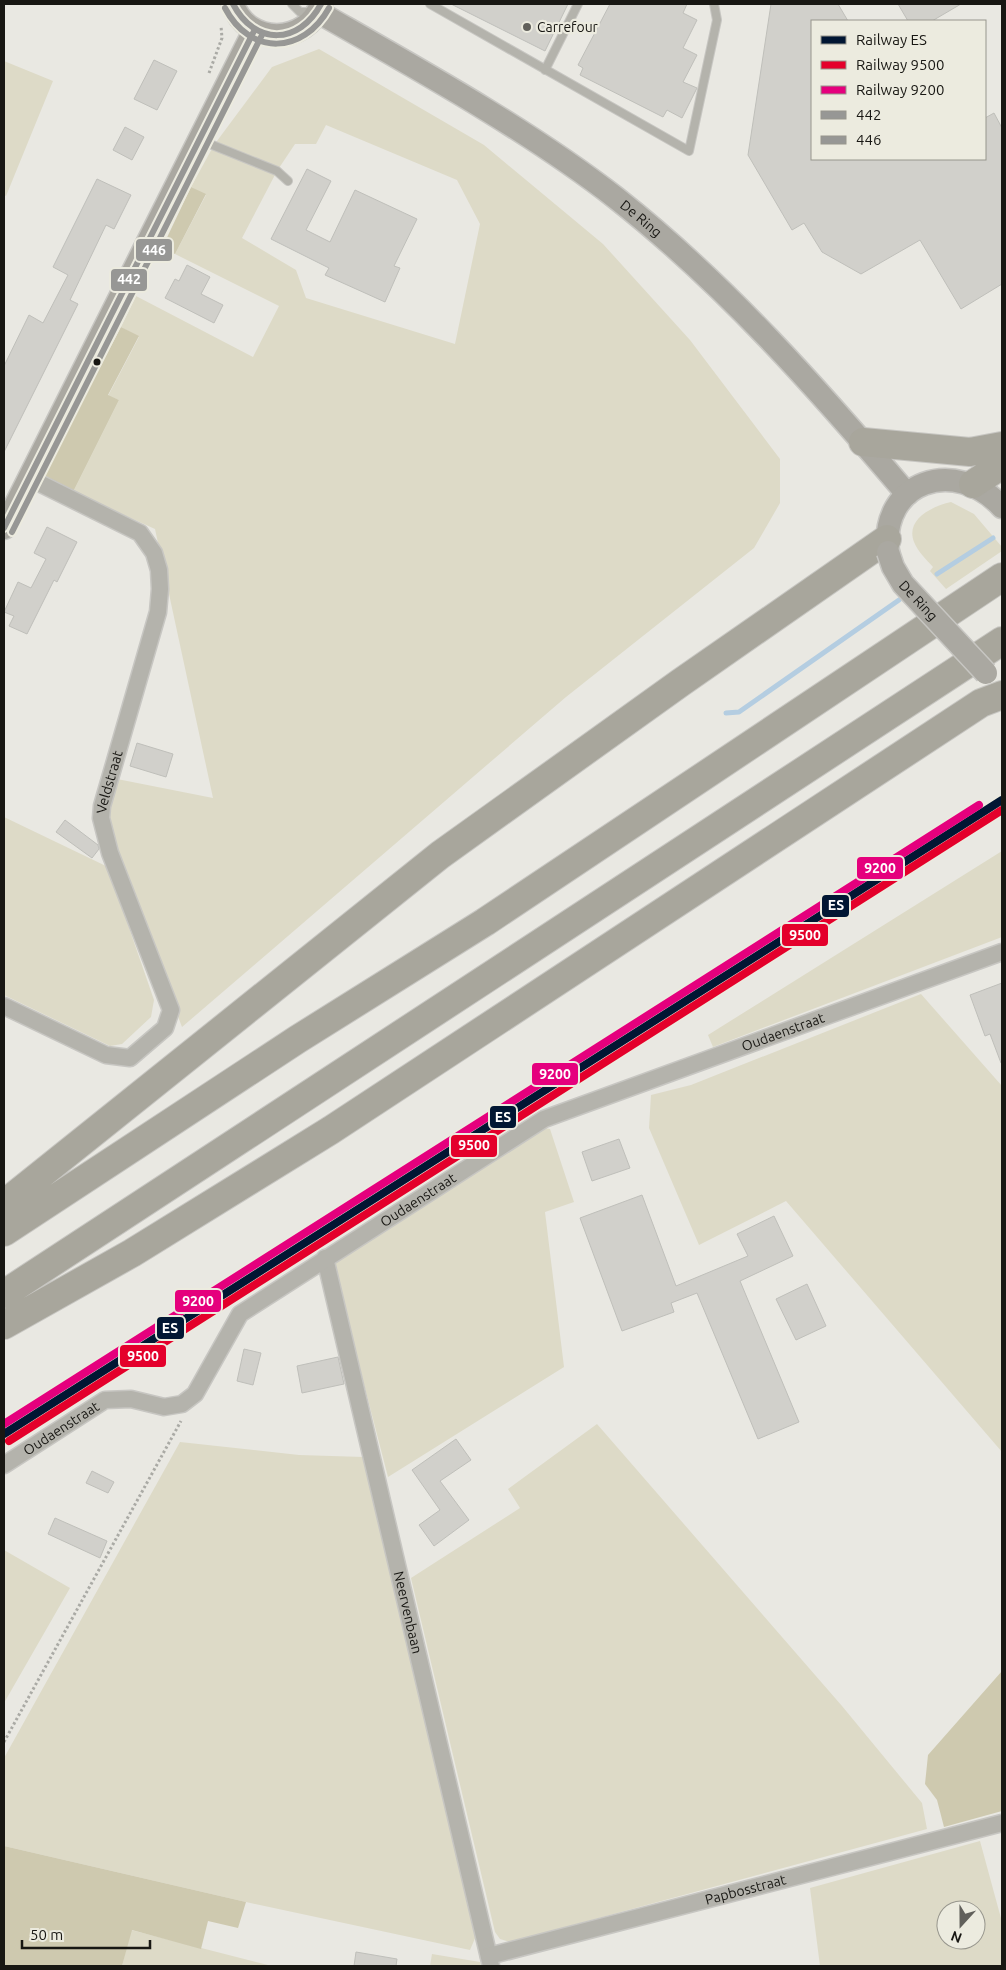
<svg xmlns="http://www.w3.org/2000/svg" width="1006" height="1970" font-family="Ubuntu,sans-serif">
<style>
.green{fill:#dddac7;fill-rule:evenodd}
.forest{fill:#cec9af}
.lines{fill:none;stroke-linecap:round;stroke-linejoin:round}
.stream{stroke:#b4cde1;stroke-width:5}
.building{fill:#d1d0cb;stroke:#bfbfba}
.lane-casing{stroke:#c7c6c2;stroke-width:10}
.street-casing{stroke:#c7c6c2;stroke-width:19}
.secondary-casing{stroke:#c7c6c2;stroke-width:25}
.highway-casing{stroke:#c7c6c2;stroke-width:30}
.path{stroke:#aaaaa5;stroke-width:3;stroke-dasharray:2.5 2.5;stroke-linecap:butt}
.lane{stroke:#b4b3ac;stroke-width:8}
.street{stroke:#b4b3ac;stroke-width:16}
.secondary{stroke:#aaa8a1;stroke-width:22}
.highway{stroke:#a8a69c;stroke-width:28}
.secondary-bridge-casing{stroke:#c7c6c2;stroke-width:25;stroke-linecap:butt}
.secondary-bridge{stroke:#aaa8a1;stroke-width:22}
.bus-1-casing{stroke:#ecebdf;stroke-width:10}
.bus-2-casing{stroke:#ecebdf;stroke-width:10}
.bus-1{stroke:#979795;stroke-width:6}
.bus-2{stroke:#979795;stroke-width:6}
.rail-1-casing{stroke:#ecebdf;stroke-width:11}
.rail-2-casing{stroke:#ecebdf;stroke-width:11}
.rail-3-casing{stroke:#ecebdf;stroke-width:11}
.rail-1{stroke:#011633;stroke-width:8}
.rail-2{stroke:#e4002b;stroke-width:8}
.rail-3{stroke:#e5007d;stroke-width:8}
.poi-dot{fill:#61605b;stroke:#ecebdf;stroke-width:2}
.bus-dot{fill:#181713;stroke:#ecebdf;stroke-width:2}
.labels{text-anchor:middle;stroke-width:4.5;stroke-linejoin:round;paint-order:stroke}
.poi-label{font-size:14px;fill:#181713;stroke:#ecebdf;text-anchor:start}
.street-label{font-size:14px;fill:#181713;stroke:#ecebdf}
.line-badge{stroke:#ecebdf;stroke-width:2}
.badge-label{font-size:14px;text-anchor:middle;font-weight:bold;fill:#fff}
</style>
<rect width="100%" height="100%" fill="#e9e8e2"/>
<path class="green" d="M319 49 484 145 603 244 690 340 780 459V503L754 548 566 697 182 1027 109 833V801L117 779 213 798 155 529 73 492 119 400 108 396 139 337 121 327 136 296 253 357 279 306 175 254 206 195 191 187 214 145 272 67ZM326 125 457 180 480 224 455 344 306 298 296 270 242 238 277 171 295 144H316Z
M4 61 53 81 6 196 4 195Z
M951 502 974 514 1002 547V551L946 589 930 571 933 567C926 559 918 552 914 542 905 519 933 506 951 502Z
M4 817 108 867 154 1000 151 1017 122 1044 110 1046 4 995Z
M1002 851V937L713 1047 708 1035Z
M921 994 1002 1086V1452L786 1201 699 1245 649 1128 651 1095 691 1085Z
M545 1128 550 1129 574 1202 545 1212 564 1367 388 1477 336 1276 335 1264 340 1258Z
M597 1424 842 1706 922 1803 927 1829 510 1942 500 1939 495 1932 411 1578 520 1508 508 1489Z
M180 1442 299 1455 364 1457 476 1936 470 1950 246 1902 4 1846V1758Z
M4 1550 70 1588 4 1703Z
M980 1841 1002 1922V1966H820L810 1888ZM946 1910H976V1940H946Z
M131 1930 268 1965V1966H122Z
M432 1954 480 1962 481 1966H430Z"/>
<path class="forest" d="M191 187 206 194 175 254 162 248Z
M121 327 139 336 108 395 119 400 73 492 43 476Z
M1002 1671V1811L944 1827 937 1800 925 1784 928 1755Z
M4 1846 246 1902 238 1928 208 1921 201 1949 132 1930 122 1966H4Z"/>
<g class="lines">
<path class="stream" d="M937 574 993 538
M726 713 739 712 899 600"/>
</g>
<path class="building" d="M451 4H568L545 51Z
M610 4H687L683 13 697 20 683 48 697 55 683 82 697 88 682 118 667 110 663 117 580 75 583 68 578 65Z
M771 4H838L848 21H812V159H985V118L994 113 1002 128V284L961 309 920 240 861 274 822 252 804 223 792 230 748 155Z
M898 4H961L932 21H908Z
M154 60 177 71 157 110 134 99Z
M125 127 144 137 132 160 113 150Z
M307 169 331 181 306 230 330 242 355 190 417 219 394 266 400 268 385 302 325 275 329 268 271 239Z
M97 179 131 195 114 229 106 225 70 300 78 304 4 452V366L29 315 43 323 68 275 53 267Z
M187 265 210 277 201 294 223 305 214 323 165 298 175 279 179 281Z
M47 527 77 542 57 582 54 580 27 634 9 626 14 616 4 612 18 582 31 588 46 559 34 553Z
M137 743 173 754 166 777 130 766Z
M65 820 98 845 99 849 92 858 56 832Z
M1002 983V1063H1001L990 1034 985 1036 970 995Z
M619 1139 630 1168 592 1181 582 1152Z
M642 1195 676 1286 748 1256 737 1234 774 1216 793 1256 740 1281 799 1422 758 1439 697 1293 671 1303 674 1312 622 1331 580 1218Z
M807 1284 826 1326 796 1340 776 1299Z
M244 1349 261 1353 253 1385 237 1381Z
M338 1357 344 1384 302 1393 297 1366Z
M456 1439 471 1460 440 1481 469 1520 434 1546 419 1525 440 1510 412 1470Z
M92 1471 114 1482 108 1493 86 1483Z
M55 1518 107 1541 100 1558 48 1534Z
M356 1952 397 1959 396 1966H354Z"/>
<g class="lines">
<defs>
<path id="lane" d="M292 4 300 12H314
M430 4 689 151 717 20 714 4
M545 70 578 4
M200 140 277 171 288 181"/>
<g id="street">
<path id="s1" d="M4 1006 106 1055 130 1058 165 1028 171 1010 110 853 101 818 102 806 158 612 160 589 159 570 154 553 140 533 29 478"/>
<path id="s2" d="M325 1258 491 1966"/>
<path id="s3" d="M4 1465 105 1400 131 1399 164 1407 182 1404 195 1394 240 1314 544 1119 1002 952"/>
<path id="s4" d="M489 1956 1002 1823"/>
</g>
<g id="secondary">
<path d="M233 4C247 46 307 45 321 4"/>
<path id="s5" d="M318 12C416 68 527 129 616 198 724 283 818 389 907 494"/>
<path d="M4 528 254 31"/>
<path d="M888 552C880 481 955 456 1002 507"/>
</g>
<path id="highway" d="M863 442 970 452 1002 446
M973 484 1002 465
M4 1204 440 855 680 683 887 539
M4 1232 298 1039 485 922 1002 577
M4 1294 1002 641
M4 1325 132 1253 331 1130 981 703 1002 695"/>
</defs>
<use href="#lane" class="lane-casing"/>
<use href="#street" class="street-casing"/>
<use href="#secondary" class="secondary-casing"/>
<use href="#highway" class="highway-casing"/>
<path class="path" d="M209 73 222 38 221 26
M4 1742 181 1421"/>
<use href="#lane" class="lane"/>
<use href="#street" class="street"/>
<use href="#secondary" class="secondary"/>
<use href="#highway" class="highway"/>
<defs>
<g id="secondary-bridge">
<path id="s6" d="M888 552 893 567 903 584 986 673"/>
</g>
</defs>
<use href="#secondary-bridge" class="secondary-bridge-casing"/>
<use href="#secondary-bridge" class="secondary-bridge"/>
<defs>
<path id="bus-1" d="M233 4C255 46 299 45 321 4
M4 528 254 31"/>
<path id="bus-2" d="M225 8C250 56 303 55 329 8
M12 532 262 35"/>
</defs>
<use href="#bus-1" class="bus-1-casing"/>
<use href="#bus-2" class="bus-2-casing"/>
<use href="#bus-1" class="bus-1"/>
<use href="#bus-2" class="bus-2"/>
<defs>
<path id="rail-1" d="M4 1434 1002 800"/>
<path id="rail-2" d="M9 1441 1002 810"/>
<path id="rail-3" d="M4 1424 979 805"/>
</defs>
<use href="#rail-1" class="rail-1-casing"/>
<use href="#rail-2" class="rail-2-casing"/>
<use href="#rail-3" class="rail-3-casing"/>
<use href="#rail-1" class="rail-1"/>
<use href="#rail-2" class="rail-2"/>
<use href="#rail-3" class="rail-3"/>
</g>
<circle class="poi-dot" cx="527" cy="27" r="5"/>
<circle class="bus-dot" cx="97" cy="362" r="4.5"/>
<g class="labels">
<g class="poi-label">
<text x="537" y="32">Carrefour</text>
</g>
<g class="street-label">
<text dy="5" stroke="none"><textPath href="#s5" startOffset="384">De Ring</textPath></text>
<text dy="5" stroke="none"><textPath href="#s6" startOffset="58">De Ring</textPath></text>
<text dy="5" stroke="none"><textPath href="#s1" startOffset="444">Veldstraat</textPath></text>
<text dy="5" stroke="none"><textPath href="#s3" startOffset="922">Oudaenstraat</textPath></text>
<text dy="5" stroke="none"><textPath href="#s3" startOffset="518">Oudaenstraat</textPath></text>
<text dy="5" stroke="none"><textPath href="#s3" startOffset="68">Oudaenstraat</textPath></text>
<text dy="5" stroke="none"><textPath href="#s2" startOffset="364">Neervenbaan</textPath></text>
<text dy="5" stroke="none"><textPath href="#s4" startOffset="265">Papbosstraat</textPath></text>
</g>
</g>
<g class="line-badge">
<rect x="135" y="238" width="38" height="24" rx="5" fill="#979795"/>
<rect x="110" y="268" width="38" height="24" rx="5" fill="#979795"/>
<rect x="856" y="856" width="48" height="24" rx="5" fill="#e5007d"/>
<rect x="821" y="894" width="29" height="24" rx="5" fill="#011633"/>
<rect x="781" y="923" width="48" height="24" rx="5" fill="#e4002b"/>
<rect x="531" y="1062" width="48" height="24" rx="5" fill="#e5007d"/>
<rect x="489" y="1105" width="28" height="24" rx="5" fill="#011633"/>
<rect x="450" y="1134" width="48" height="24" rx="5" fill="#e4002b"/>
<rect x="174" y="1289" width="48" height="24" rx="5" fill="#e5007d"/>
<rect x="156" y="1316" width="29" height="24" rx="5" fill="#011633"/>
<rect x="119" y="1344" width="48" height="24" rx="5" fill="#e4002b"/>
</g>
<g class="badge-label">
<text x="154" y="255">446</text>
<text x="129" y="284">442</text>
<text x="880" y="873">9200</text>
<text x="836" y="910">ES</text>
<text x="805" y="940">9500</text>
<text x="555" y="1079">9200</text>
<text x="503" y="1122">ES</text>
<text x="474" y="1150">9500</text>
<text x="198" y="1306">9200</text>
<text x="170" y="1333">ES</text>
<text x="143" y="1361">9500</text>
</g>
<rect width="1006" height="1970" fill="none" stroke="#181713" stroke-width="10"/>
<rect x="811" y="20" width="175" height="140" fill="#ecebdf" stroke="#97968d"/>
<rect x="821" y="36" width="25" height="8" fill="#011633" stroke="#97968d"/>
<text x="856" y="45" font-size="15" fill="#181713">Railway ES</text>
<rect x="821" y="61" width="25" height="8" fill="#e4002b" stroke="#97968d"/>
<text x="856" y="70" font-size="15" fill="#181713">Railway 9500</text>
<rect x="821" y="86" width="25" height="8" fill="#e5007d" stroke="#97968d"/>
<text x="856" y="95" font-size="15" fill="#181713">Railway 9200</text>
<rect x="821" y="111" width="25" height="8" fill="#979795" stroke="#97968d"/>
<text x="856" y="120" font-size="15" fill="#181713">442</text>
<rect x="821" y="136" width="25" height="8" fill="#979795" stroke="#97968d"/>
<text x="856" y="145" font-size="15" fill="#181713">446</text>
<g transform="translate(961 1925) rotate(201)"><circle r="24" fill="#ecebdf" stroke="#97968d"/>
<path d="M0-4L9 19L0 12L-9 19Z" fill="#61605b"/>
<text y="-8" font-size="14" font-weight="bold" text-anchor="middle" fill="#181713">N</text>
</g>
<path d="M22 1940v8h128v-8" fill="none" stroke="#181713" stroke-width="2.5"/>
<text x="30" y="1940" font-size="15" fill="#181713" stroke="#ecebdf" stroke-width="4" paint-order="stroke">50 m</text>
</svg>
